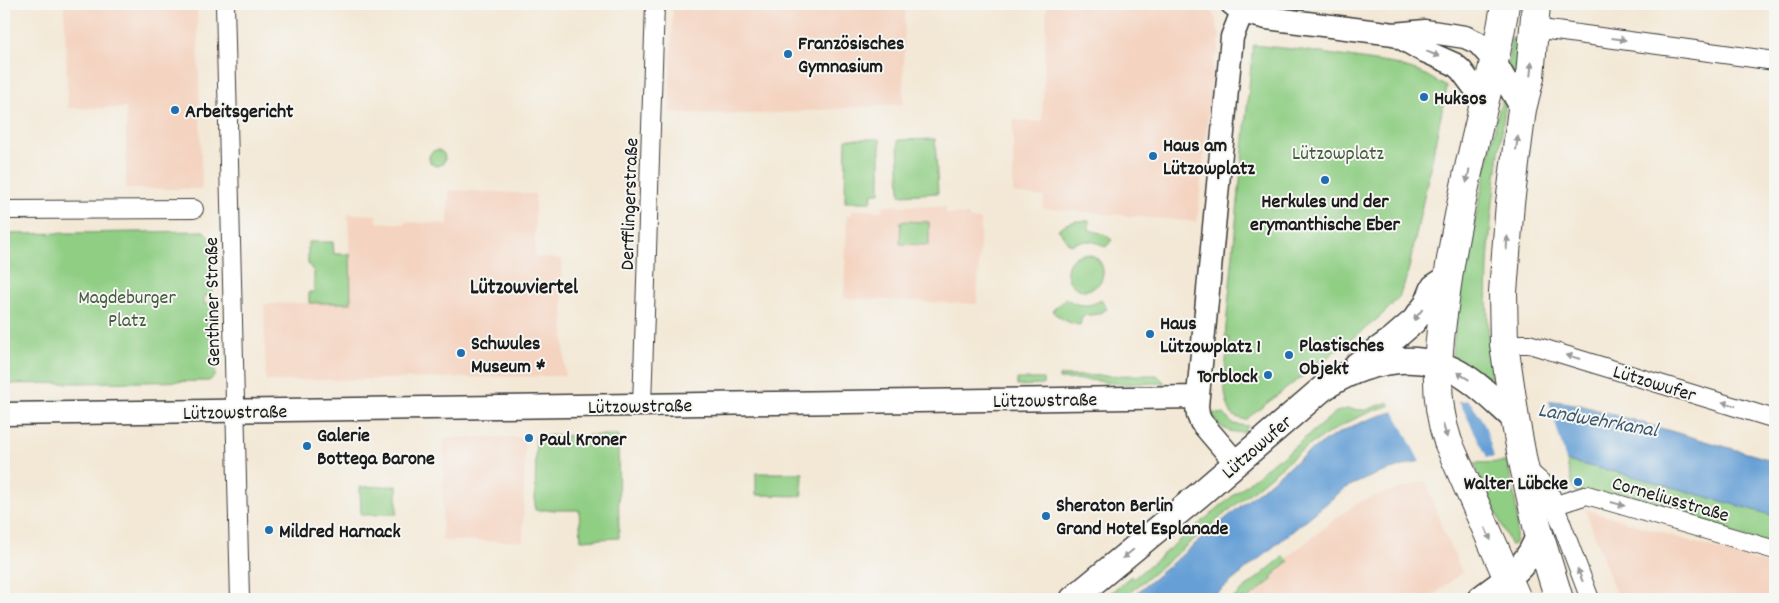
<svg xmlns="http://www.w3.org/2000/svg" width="1779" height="603" font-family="Dekko,sans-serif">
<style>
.built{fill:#f4d3c0}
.green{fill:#90ce84;stroke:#567550}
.water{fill:#659fd5;stroke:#405e78}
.pier{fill:#f3e8d6}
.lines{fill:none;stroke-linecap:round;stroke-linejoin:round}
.minor-casing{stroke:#3c3b38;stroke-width:20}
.tertiary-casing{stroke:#3c3b38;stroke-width:25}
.secondary-casing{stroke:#3c3b38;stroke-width:28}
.primary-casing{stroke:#3c3b38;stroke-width:30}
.minor{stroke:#fff;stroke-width:18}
.tertiary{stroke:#fff;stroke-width:22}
.secondary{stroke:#fff;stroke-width:25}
.primary{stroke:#fff;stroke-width:28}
.oneway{fill:#999}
.poi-dot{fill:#1f6fb2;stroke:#f6f6f2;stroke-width:2}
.labels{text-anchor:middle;stroke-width:4;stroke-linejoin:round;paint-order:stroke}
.poi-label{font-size:20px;font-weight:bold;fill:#1c1c1c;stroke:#f6f6f2;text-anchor:start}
.park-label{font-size:20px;fill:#455a40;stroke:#f6f6f2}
.street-label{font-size:20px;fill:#1c1c1c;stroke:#f6f6f2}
.neighbourhood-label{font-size:21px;font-weight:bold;fill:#1c1c1c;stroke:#f6f6f2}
.water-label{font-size:21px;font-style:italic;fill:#3d576f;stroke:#f6f6f2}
</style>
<rect width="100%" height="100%" fill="#f6f6f2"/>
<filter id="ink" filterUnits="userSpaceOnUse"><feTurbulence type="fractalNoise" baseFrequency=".02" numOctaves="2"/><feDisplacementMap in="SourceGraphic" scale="10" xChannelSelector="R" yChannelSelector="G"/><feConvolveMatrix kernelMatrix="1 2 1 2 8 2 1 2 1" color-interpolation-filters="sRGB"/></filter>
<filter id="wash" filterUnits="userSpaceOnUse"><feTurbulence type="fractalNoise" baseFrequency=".0096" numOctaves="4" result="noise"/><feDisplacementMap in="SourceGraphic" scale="20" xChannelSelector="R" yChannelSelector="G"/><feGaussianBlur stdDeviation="1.12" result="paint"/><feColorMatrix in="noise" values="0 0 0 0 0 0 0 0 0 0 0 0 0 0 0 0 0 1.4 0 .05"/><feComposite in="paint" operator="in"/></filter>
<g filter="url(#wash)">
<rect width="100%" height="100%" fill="#f3e8d6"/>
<path class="built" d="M64 4H197L202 189H126V108H68Z
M673 4H905L903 104 765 114 669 113Z
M1047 4 1100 7 1098 4H1208L1216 20 1220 36 1218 54 1214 58 1197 222 1043 208 1044 197 1013 193V120L1042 122Z
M449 190 535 194V257L562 259 565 376 266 381 264 304 351 302 348 214 377 215V222L404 224 405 222 448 224Z
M883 205 946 207V214L969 215V219L981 220 977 304 844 298 847 215H852L853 210 882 211Z
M525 437 523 541H442L444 438Z
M1426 481 1444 533 1462 572 1429 599H1236L1340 515 1356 504 1374 496Z
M1585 509 1775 567V599H1618Z"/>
<path class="green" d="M1511 38 1519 43 1515 75 1508 65Z
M1253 45 1302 50 1394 64 1422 73 1447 87 1409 268 1405 282 1399 297 1387 310 1375 321 1245 420 1233 416C1219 394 1226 363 1229 338L1225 337Z
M1503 98 1506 101C1494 194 1479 280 1493 375L1491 377 1478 378 1451 360 1461 287 1499 109Z
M846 139H880V193H872L871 202H845Z
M935 139 938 193 900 195 898 140Z
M429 158a8 8 0 1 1 16 0a8 8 0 1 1-16 0Z
M901 221 929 222V245L900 244Z
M1076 221H1089V230L1104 234 1112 240 1106 247C1094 240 1083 239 1070 245L1058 229 1066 224Z
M204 231 211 238 212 292 210 293V296H204V304H211V307H214L215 376 209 381 4 384V234Z
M308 242H333L334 254H350L351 303H309V292H314V272L308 264Z
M1067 272a18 18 0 1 1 36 0a18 18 0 1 1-36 0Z
M1065 298C1077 306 1088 308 1101 300L1107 309 1098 314 1082 316 1080 325C1070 324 1059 318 1052 311Z
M1157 375 1165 383 1123 384 1090 380 1059 379V376Z
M1017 379H1043V385L1017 386Z
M1388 402 1391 405C1356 415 1327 433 1297 454L1122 599H1103L1131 576 1133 579 1278 458 1280 459 1336 412 1347 409 1366 410Z
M1211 413 1224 414 1233 424 1248 426 1244 432C1229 434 1217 427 1211 413Z
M618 435 619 538 581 540 579 510H535L536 436Z
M1566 461 1621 473 1775 516V545L1575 492Z
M1507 462C1513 488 1521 516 1515 543L1511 546 1474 463Z
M756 473H803L802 496 756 495Z
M397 486V514L361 515 360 487Z
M1284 556 1289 561 1271 577 1273 579 1248 599H1232Z"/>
<path class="water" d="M1531 399 1563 402 1580 405 1775 461V516L1621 473 1566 461 1496 457 1420 461 1377 474 1345 488 1210 599H1129C1169 566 1208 533 1248 500 1283 472 1318 440 1360 423 1413 401 1475 400 1531 399Z"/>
<path class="pier" d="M1497 396 1548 398 1567 464 1496 460 1421 464 1393 409 1460 398 1458 399 1487 457H1494L1486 428 1481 418 1470 402 1462 398Z"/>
</g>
<g filter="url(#ink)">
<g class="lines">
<defs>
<path id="minor" d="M225 4 240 599
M1534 28 1775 61
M4 210 194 209
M1504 344H1529L1775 419
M642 405 655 4
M1524 467 1548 488 1590 599
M1556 505 1587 495 1775 550"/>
<path id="tertiary" d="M1232 4 1242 12 1267 18 1394 34 1425 31 1465 37 1478 43 1495 62 1522 109
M1394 34 1420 49 1454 64 1461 70 1485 102
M4 414 1197 397
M1236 463 1201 422 1198 415 1197 406 1232 37 1242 12"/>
<path id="secondary" d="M1357 365 1392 340 1414 321 1427 304 1434 287 1448 278
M1073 599 1199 495 1322 389C1361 362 1415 349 1459 373 1480 385 1497 403 1515 419
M1480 599C1507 578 1527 569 1539 534"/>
<path id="primary" d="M1505 4C1499 48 1487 90 1477 133 1464 188 1452 244 1445 300 1438 348 1432 396 1448 442L1517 599
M1536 4 1530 77 1522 109 1510 203 1503 292 1504 344 1515 419 1523 462 1539 534 1559 599"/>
</defs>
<use href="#minor" class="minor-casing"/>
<use href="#tertiary" class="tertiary-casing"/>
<use href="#secondary" class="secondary-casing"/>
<use href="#primary" class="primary-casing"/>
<use href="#minor" class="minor"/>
<use href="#tertiary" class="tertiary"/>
<use href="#secondary" class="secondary"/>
<use href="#primary" class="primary"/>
</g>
<defs><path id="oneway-solid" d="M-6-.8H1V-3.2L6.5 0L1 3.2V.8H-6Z" transform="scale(1.25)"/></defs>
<g class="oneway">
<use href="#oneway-solid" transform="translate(1619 39) rotate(8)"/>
<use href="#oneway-solid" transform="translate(1433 54) rotate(23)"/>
<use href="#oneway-solid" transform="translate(1531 69) rotate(-84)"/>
<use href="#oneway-solid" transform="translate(1517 143) rotate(-82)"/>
<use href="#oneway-solid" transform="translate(1468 176) rotate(102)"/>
<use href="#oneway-solid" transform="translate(1507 243) rotate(-86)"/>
<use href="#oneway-solid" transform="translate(1418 315) rotate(128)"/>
<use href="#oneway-solid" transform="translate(1573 357) rotate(-164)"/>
<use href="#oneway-solid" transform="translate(1463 376) rotate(-149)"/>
<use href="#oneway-solid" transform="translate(1729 404) rotate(-163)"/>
<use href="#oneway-solid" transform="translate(1445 431) rotate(74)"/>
<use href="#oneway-solid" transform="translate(1618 504) rotate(16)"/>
<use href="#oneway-solid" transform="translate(1488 534) rotate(65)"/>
<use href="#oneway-solid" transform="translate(1128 554) rotate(141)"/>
<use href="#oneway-solid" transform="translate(1580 575) rotate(-112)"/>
</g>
</g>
<g class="poi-dot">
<circle cx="788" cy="54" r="5"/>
<circle cx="1424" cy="97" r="5"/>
<circle cx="175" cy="110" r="5"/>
<circle cx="1153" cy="156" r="5"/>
<circle cx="1325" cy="180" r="5"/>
<circle cx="1150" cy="334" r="5"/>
<circle cx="461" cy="353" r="5"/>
<circle cx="1289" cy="355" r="5"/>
<circle cx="1268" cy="375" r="5"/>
<circle cx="529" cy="438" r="5"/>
<circle cx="307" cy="446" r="5"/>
<circle cx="1578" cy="482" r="5"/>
<circle cx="1046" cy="516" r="5"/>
<circle cx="269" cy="530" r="5"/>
</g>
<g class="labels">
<g class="poi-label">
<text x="798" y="49">Französisches<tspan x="798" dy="23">Gymnasium</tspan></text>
<text x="1434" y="104">Huksos</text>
<text x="185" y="117">Arbeitsgericht</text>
<text x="1163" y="151">Haus am<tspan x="1163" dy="23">Lützowplatz</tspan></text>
<text x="1325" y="207" text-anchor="middle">Herkules und der<tspan x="1325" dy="23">erymanthische Eber</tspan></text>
<text x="1160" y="329">Haus<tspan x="1160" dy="23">Lützowplatz 1</tspan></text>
<text x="471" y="349">Schwules<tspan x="471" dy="23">Museum *</tspan></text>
<text x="1299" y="351">Plastisches<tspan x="1299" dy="23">Objekt</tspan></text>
<text x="1258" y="382" text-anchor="end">Torblock</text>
<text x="317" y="441">Galerie<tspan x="317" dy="23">Bottega Barone</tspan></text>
<text x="539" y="445">Paul Kroner</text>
<text x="1568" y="489" text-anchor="end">Walter Lübcke</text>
<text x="1056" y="511">Sheraton Berlin<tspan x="1056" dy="23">Grand Hotel Esplanade</tspan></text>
<text x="279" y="537">Mildred Harnack</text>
</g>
<g class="park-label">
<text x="1338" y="159">Lützowplatz</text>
<text x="127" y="303">Magdeburger<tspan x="127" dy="23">Platz</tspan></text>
</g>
<g class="street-label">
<text transform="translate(628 204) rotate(-88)" y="7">Derfflingerstraße</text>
<text transform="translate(211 302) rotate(-91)" y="7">Genthiner Straße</text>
<text transform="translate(1655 382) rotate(17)" y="7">Lützowufer</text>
<text transform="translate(1045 399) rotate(-1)" y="7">Lützowstraße</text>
<text transform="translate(640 405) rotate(-1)" y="7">Lützowstraße</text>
<text transform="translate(235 411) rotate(-1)" y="7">Lützowstraße</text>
<text transform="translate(1256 446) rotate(-41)" y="7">Lützowufer</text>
<text transform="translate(1671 498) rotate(16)" y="7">Corneliusstraße</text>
</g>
<g class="neighbourhood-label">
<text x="524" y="293">Lützowviertel</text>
</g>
<g class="water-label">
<text transform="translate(1598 419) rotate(10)" y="7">Landwehrkanal</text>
</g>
</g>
<rect width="1779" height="603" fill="none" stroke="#f6f6f2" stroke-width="20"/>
</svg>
